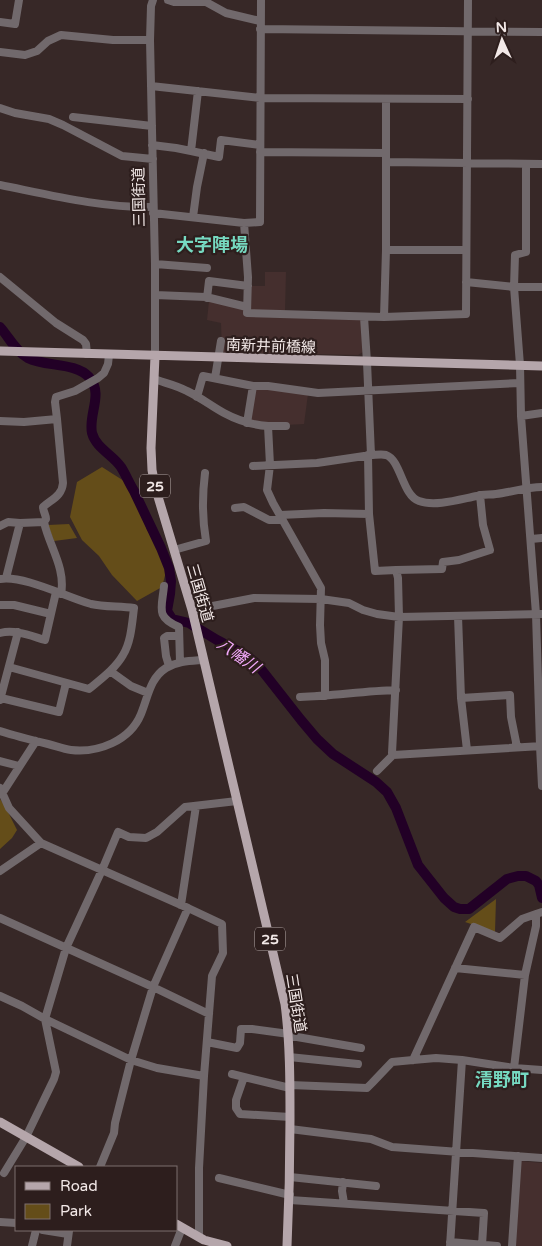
<svg xmlns="http://www.w3.org/2000/svg" width="542" height="1246" font-family="'Varela Round','Noto Sans JP',sans-serif">
<style>
.built{fill:#452f2e}
.green{fill:#644d19}
.lines{fill:none;stroke-linecap:round;stroke-linejoin:round}
.river{stroke:#220026;stroke-width:10}
.minor{stroke:#71696c;stroke-width:8}
.major{stroke:#b5a6ab;stroke-width:9}
.labels{text-anchor:middle;stroke-width:4.5;stroke-linejoin:round;paint-order:stroke}
.shield{fill:#2d1e1d;stroke:#b7abaa;stroke-width:1}
.shield-label{font-size:14px;font-weight:bold;fill:#f2e8e7}
.street-label{font-size:15px;fill:#f2e8e7;stroke:#2d1e1d}
.water-label{font-size:16px;font-style:italic;fill:#f1a8f9;stroke:#2d1e1d}
.quarter-label{font-size:18px;font-weight:bold;fill:#76d9c1;stroke:#2d1e1d}
</style>
<rect width="100%" height="100%" fill="#372827"/>
<path class="built" d="M265 272H286L285 311H252L249 308 251 286H265Z
M209 301 245 309V314L361 319 363 352 358 355 222 352 221 323 207 320Z
M255 388 308 394 304 424 286 425 250 420Z
M519 1161 542 1163V1246H514Z"/>
<path class="green" d="M102 467 124 481 139 505 147 530 169 560 162 587 137 601 112 575 99 556 82 540 70 517 77 482Z
M69 524 77 538 54 541 48 525Z
M0 799 6 808 17 830 12 838 0 849Z
M496 899 495 932 465 922Z"/>
<g class="lines">
<path class="river" d="M0 327C9 337 15 351 28 358 45 367 75 362 89 377 104 394 88 414 92 433 96 448 113 455 121 467 126 475 129 483 134 491L161 548 169 568 171 581 170 594 167 611 172 619 189 623 217 640 247 656 257 664 301 720 317 739 333 754 376 782 387 792 396 808 418 865 444 898 454 907 460 909H469L507 879 518 876H526L536 881 539 885 542 898"/>
<path class="minor" d="M153 0 151 6 150 40 155 264V356
M168 0 174 2H206L226 13 260 21
M0 22 15 24 19 0
M260 29 542 32
M0 52 25 55 37 51 48 41 61 35 113 40H150
M151 86 260 98 468 99
M198 91 191 151 219 157 221 140 260 145
M0 108 15 113 49 119 63 125 122 156 153 159
M73 117 152 126
M152 145 176 148 191 151
M260 152 386 153
M386 162 542 164
M526 164V252L515 255 514 287 520 365 521 416 536 614 540 746 542 786
M0 185C50 195 102 208 153 207
M153 213 244 223 260 222 261 0
M193 217 197 187 204 153
M244 223 248 277 247 313 384 317 466 314 468 0
M386 250H466
M155 264 207 268
M0 277 56 323 83 340 86 344 87 354
M466 282 514 287H542
M155 295 206 297 247 307
M207 298 209 281 248 286
M384 317 386 250V99
M215 378 221 341
M154 379C165 383 176 385 187 391 200 397 211 406 224 413 237 420 253 425 268 426L270 465 267 490 273 503 321 588 320 625 321 643 325 660V696
M197 397 203 376 253 386H268L318 393 520 383
M521 416 542 413
M0 421 24 422 57 419
M247 423 253 386
M268 426H286
M368 455 369 514 375 571 396 570 398 578 399 617 392 753 393 755 542 746
M371 455C375 455 382 454 386 455 401 460 402 495 419 501 435 507 461 499 477 496 483 494 490 495 496 494 512 492 526 487 542 487
M253 466 317 463 371 455 367 362 364 317
M235 508 244 507 269 520H282
M280 515 324 513 369 514
M20 523 44 522
M0 526 8 522 20 523 6 578
M531 539 542 538
M174 550 206 541C202 518 202 497 205 473
M396 570 442 569 443 562 459 560 490 550 483 525 480 495
M0 579C24 575 66 597 91 604 104 607 120 606 134 608 132 624 131 642 123 655 115 669 101 679 89 689L9 667
M164 586C162 608 155 617 179 627L180 662
M61 594C66 568 49 546 44 522L46 519C46 515 43 511 43 507 52 499 62 496 63 483L57 419 55 402 56 397 75 391 98 378 104 373 108 364 109 355
M0 605H14L51 614
M192 610 254 598 321 599 349 603 363 610 377 614 399 617 542 614
M458 616 461 698 467 750
M0 633C15 629 31 636 45 640L56 592
M169 666 166 656 164 638 167 636H179
M110 671 131 686 148 693
M300 697C332 696 364 691 396 690
M1 698 59 712 66 683
M461 698 510 695 511 717 517 747
M0 700 18 632
M0 731C16 736 32 740 48 744 56 746 63 749 71 750 98 753 130 741 141 714 148 697 150 678 166 668 178 661 191 661 203 660
M0 761 19 766
M377 771 393 755
M0 788 9 808 41 843 188 908 222 924 223 953 212 976 204 1076 199 1168V1237
M3 792 36 741
M0 871 41 843
M181 905 196 806
M0 918 153 987 209 1014
M455 968 525 975
M0 996 22 1006 45 1019 131 1060 157 1068 204 1076
M289 1037H297L361 1048
M207 1042 237 1048 240 1043 241 1029H252L289 1034
M289 1057 358 1064
M413 1060 474 927 500 938 522 919 536 914
M514 1068 525 975 536 926V914L542 912
M232 1074 290 1088
M244 1077 236 1100V1108L240 1114 290 1117
M290 1085 367 1088 372 1083 392 1062 413 1060 436 1058 462 1060 514 1068 542 1070
M290 1129 371 1139 392 1147 542 1158
M100 1167 114 1133 115 1123 131 1060 153 987 188 908
M4 1173 26 1137 54 1079 56 1072 45 1019 66 948 102 870 118 832 129 837 146 838 157 832 185 807 237 801
M290 1177 376 1186
M219 1178 290 1195
M343 1182 342 1191 344 1203
M290 1200 484 1213 482 1245
M0 1222 16 1223
M43 1230 68 1234
M450 1242 497 1246
M32 1246 36 1230
M67 1246 69 1231
M175 1246 182 1228
M450 1246 462 1060
M512 1246 518 1156"/>
<path class="major" d="M0 351 542 366
M155 356 151 448 152 470 156 490 192 610 285 1004C290 1042 290 1081 290 1119 290 1162 289 1204 287 1246
M0 1122 79 1167
M176 1224 204 1240 227 1246"/>
</g>
<g class="labels">
<g class="shield">
<rect x="140" y="474.5" width="30" height="23" rx="4"/>
<rect x="255" y="927.5" width="30" height="23" rx="4"/>
</g>
<g class="shield-label">
<text x="155" y="491">25</text>
<text x="270" y="944">25</text>
</g>
<g class="street-label">
<text transform="translate(139 197) rotate(-91)" y="5">三国街道</text>
<text transform="translate(271 346) rotate(2)" y="5">南新井前橋線</text>
<text transform="translate(200 593) rotate(74)" y="5">三国街道</text>
<text transform="translate(296 1003) rotate(81)" y="5">三国街道</text>
</g>
<g class="water-label">
<text transform="translate(239 655) rotate(35)" y="6">八幡川</text>
</g>
<g class="quarter-label">
<text x="212" y="251">大字陣場</text>
<text x="502" y="1086">清野町</text>
</g>
</g>
<rect x="15" y="1166" width="162" height="65" fill="#2d1e1d" stroke="#7c6f6e"/>
<rect x="25" y="1182" width="25" height="8" fill="#b5a6ab" stroke="#7c6f6e"/>
<text x="60" y="1191" font-size="15" fill="#f2e8e7">Road</text>
<rect x="25" y="1204" width="25" height="15" fill="#644d19" stroke="#7c6f6e"/>
<text x="60" y="1216" font-size="15" fill="#f2e8e7">Park</text>
<g transform="translate(502 40) rotate(357)" stroke="#2d1e1d" stroke-width="4" paint-order="stroke">
<path d="M0-4L9 19L0 12L-9 19Z" fill="#f2e8e7"/>
<text y="-8" font-size="14" font-weight="bold" text-anchor="middle" fill="#f2e8e7">N</text>
</g>
</svg>
